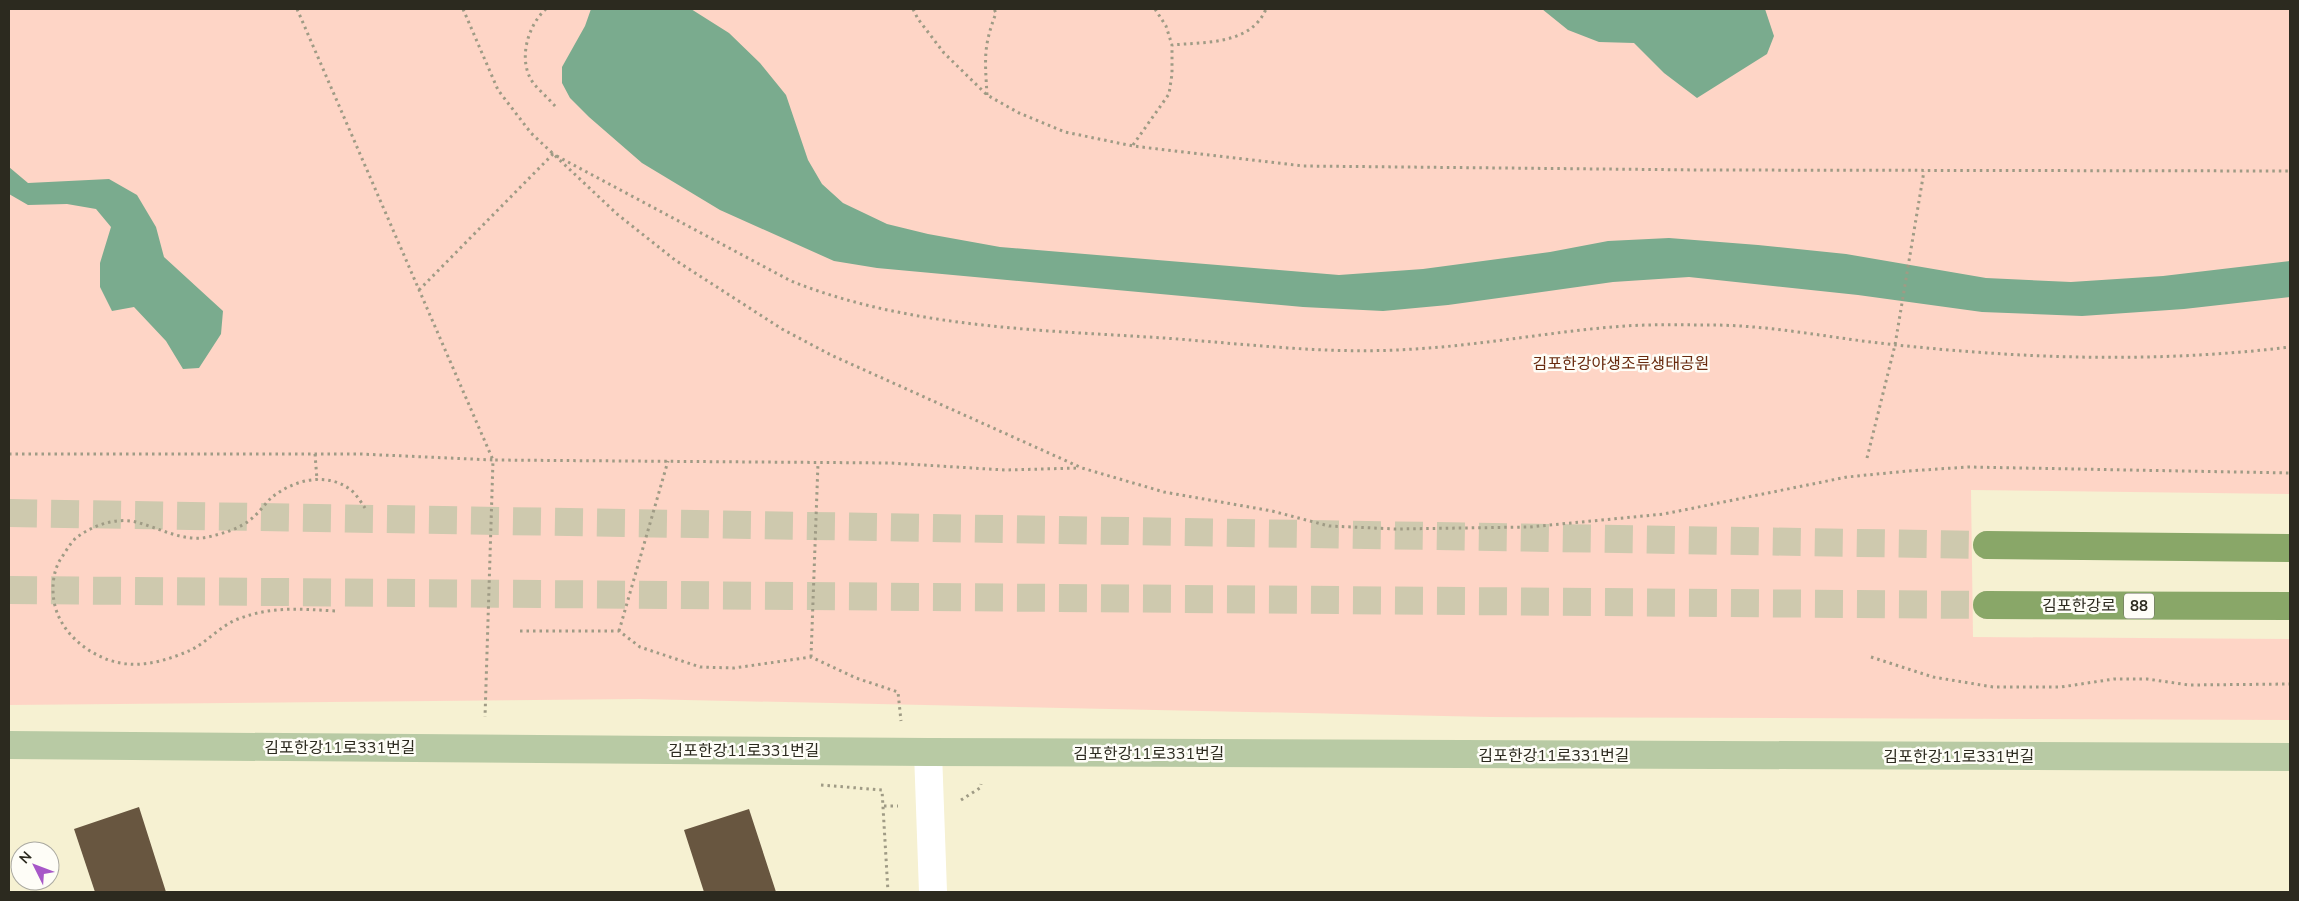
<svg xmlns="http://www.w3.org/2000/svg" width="2299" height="901" font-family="'Nunito Sans','Noto Sans KR',sans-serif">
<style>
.green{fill:#fed5c6}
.water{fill:#7aab8e}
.building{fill:#685640}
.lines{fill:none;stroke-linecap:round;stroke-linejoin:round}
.highway-tunnel{stroke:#cec9ae;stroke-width:28;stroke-dasharray:28 14;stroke-linecap:butt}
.path{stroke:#9f9b85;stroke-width:3;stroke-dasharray:2.5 4;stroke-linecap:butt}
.minor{stroke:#fff;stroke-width:28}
.major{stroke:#b8caa4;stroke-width:28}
.highway{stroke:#89a768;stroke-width:28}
.labels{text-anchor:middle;stroke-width:5;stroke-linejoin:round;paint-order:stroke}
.shield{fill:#fefdf7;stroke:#6b6960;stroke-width:1}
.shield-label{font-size:15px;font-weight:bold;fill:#2c2a1f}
.park-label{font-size:16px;fill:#682a0e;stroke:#fefdf7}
.street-label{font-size:16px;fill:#2c2a1f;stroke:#fefdf7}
</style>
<rect width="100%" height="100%" fill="#f6f1d2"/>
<path class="green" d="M9 9H2290V494L1971 490 1973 637 2290 639V720L1490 717 640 699 9 705Z"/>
<path class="water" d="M591 9H691L729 33 760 63 786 95 808 160 822 184 843 203 887 224 928 234 1000 247 1339 275 1423 269 1550 252 1608 241 1669 238 1758 245 1846 254 1986 278 2071 282 2163 276 2290 261V297L2184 309 2082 316 1982 312 1858 295 1689 277 1613 282 1448 305 1383 311 1303 307 877 268 834 261 720 210 642 163 589 117 570 98 562 83V67L585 26Z
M1542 9H1765L1774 36 1767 54 1697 98 1664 73 1634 43 1599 42 1568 30Z
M9 167 28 183 109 179 137 195 156 227 164 257 223 311 221 334 199 368 183 369 166 341 134 307 112 311 100 287V263L111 227 96 209 67 204 28 205 9 194Z"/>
<path class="building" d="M139 807 166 892H95L74 829Z
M749 809 776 892H704L684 830Z"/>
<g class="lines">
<path class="highway-tunnel" d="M9 513 1987 545
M9 590 1987 605"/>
<path class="path" d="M297 9 493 460 890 463 1005 470 1079 468
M463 9 498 90 531 133 617 214 675 260 782 329 831 355 1082 468 1164 492 1272 511 1329 526 1396 529 1529 527 1664 514 1847 477 1908 471 1968 467 2290 473
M546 9C527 26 517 62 534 84 541 92 549 99 556 107
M913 9 918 19 944 53 987 95 1019 113 1065 132 1133 146 1303 166 1702 170 2290 171
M1155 9 1166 26 1172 45
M987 95C985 59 983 47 996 13L994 9
M1133 145 1169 94 1172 74V45C1204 42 1251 45 1266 9
M419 290 553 154 791 281C909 328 1039 330 1164 338 1248 344 1330 355 1414 349 1485 345 1554 331 1625 326 1655 324 1686 325 1716 325 1777 326 1836 339 1897 345 2029 359 2158 363 2290 347
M9 454H360L493 460 485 717
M315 454 317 480
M1867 458 1895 345 1924 171
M335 611C300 609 272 606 238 619 220 626 207 642 191 650 173 658 149 666 129 664 103 663 73 644 61 621 51 604 50 577 60 560 65 553 70 543 76 538 91 526 116 517 136 522 160 528 186 544 212 536 225 533 240 528 250 520 258 514 264 505 271 498 293 480 326 471 351 490 356 494 361 502 365 508
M520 631H619L640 647 700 667 734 668 811 657 856 678 898 692 901 721
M619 631 668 461
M811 657 818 463
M1871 657 1933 677 1993 687H2061L2114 679H2147L2189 685 2290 684
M821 785 882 790 888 892
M961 800 980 788 981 784
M884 806H898"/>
<path class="minor" d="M928 752 933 892"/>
<path class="major" d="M9 745 928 752 2290 757"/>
<path class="highway" d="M1987 545 2290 548
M1987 605 2290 606"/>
</g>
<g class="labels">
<rect class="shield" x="2124" y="593.5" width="30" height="25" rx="4"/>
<g class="shield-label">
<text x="2139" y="611">88</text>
</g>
<g class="park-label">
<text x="1621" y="369">김포한강야생조류생태공원</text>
</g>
<g class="street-label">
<text x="2079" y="611">김포한강로</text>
<text x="340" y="753">김포한강11로331번길</text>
<text x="744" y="756">김포한강11로331번길</text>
<text x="1149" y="759">김포한강11로331번길</text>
<text x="1554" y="761">김포한강11로331번길</text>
<text x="1959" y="762">김포한강11로331번길</text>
</g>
</g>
<rect width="2299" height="901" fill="none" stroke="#2c2a1f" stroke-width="20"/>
<g transform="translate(35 866) rotate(312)"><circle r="24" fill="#fefdf7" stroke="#aaa9a1"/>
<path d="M0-4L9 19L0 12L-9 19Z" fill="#a757c8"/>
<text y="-8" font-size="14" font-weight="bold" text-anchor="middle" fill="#2c2a1f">N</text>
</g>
</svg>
